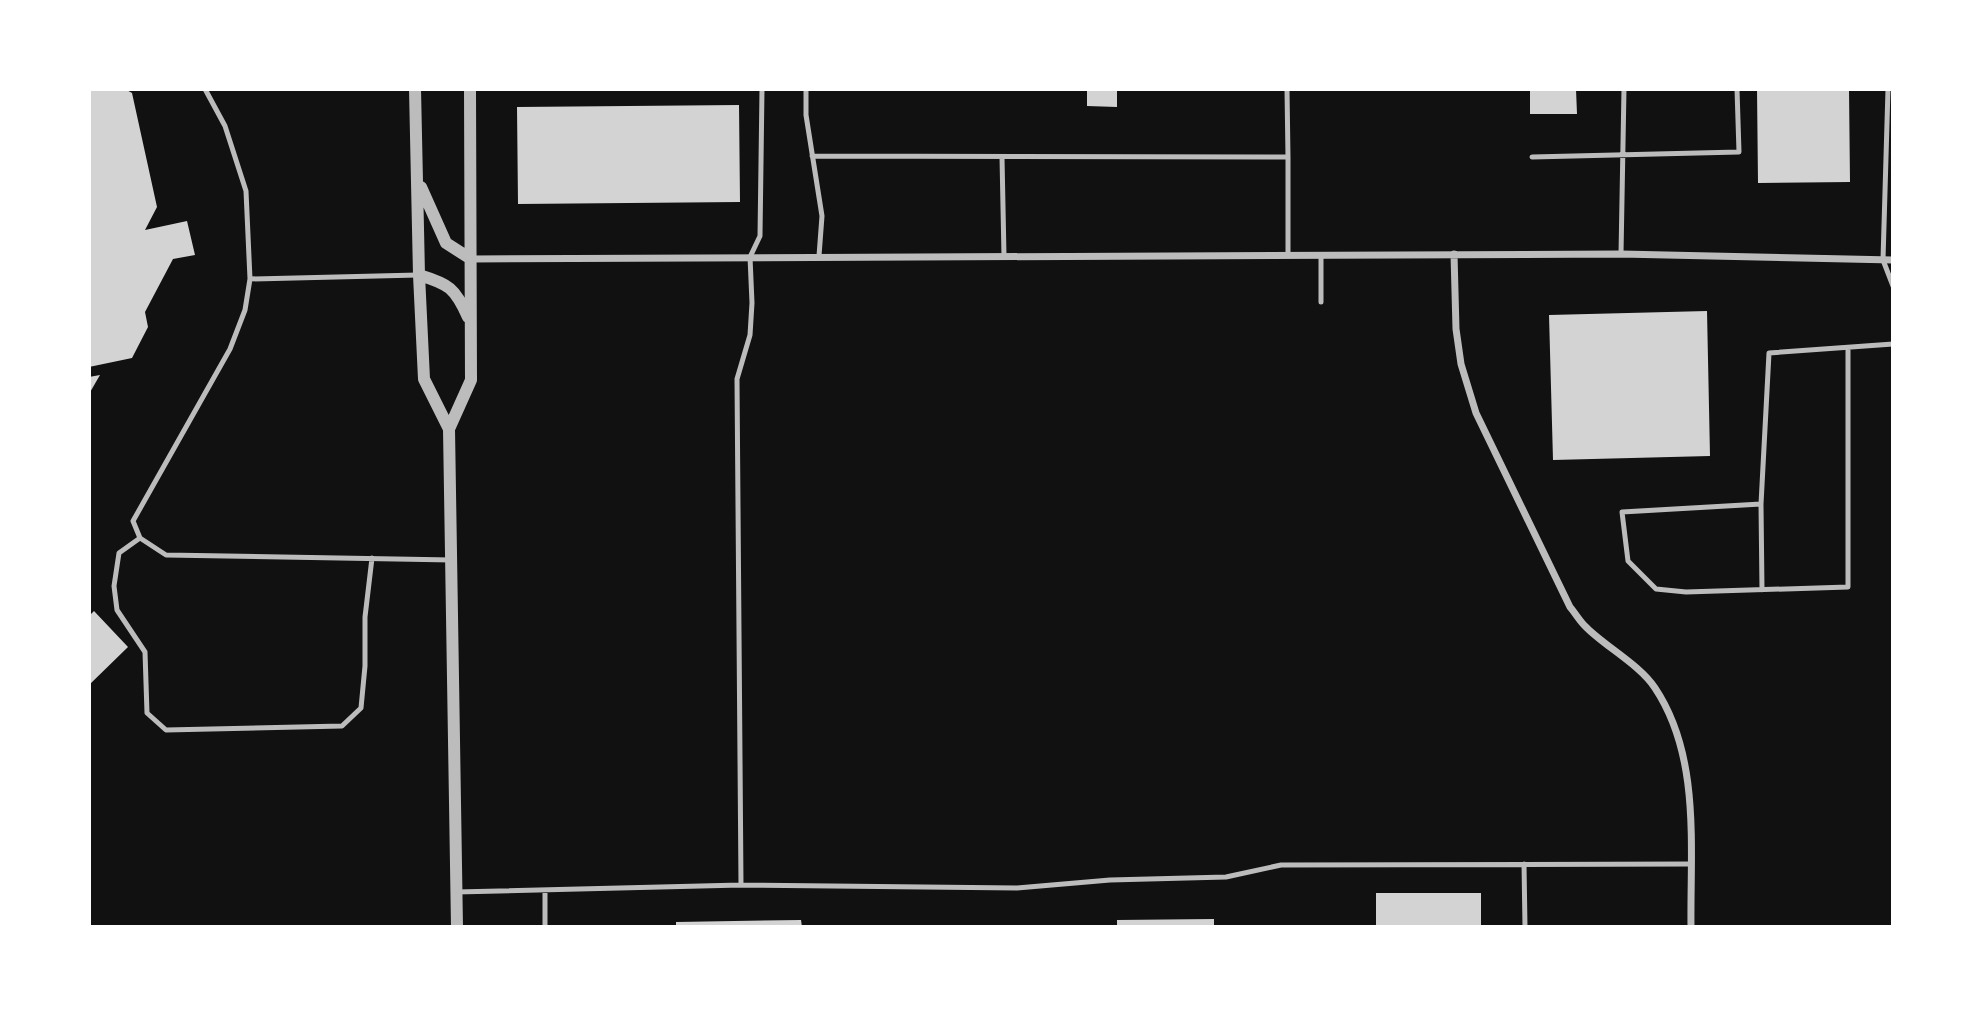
<svg xmlns="http://www.w3.org/2000/svg" width="1982" height="1016" font-family="'Source Serif 4',serif">
<style>
.building{fill:#d3d3d3}
.lines{fill:none;stroke-linecap:round;stroke-linejoin:round}
.service{stroke:#bcbcbc;stroke-width:5}
.minor{stroke:#bcbcbc;stroke-width:7}
.tertiary{stroke:#bcbcbc;stroke-width:12}
</style>
<rect width="100%" height="100%" fill="#111"/>
<path class="building" d="M89 89H125L132 93 157 207 145 230 187 221 195 255 173 259 145 312 148 327 132 358 89 367Z
M1087 89H1117V107L1087 106Z
M1530 89H1576L1577 114H1530Z
M1757 89H1849L1850 182 1758 183Z
M739 105 740 202 518 204 517 107Z
M1707 311 1710 456 1553 460 1549 315Z
M100 375 89 394V377Z
M94 611 128 647 89 685V616Z
M1376 893H1481V927H1376Z
M1214 919V927H1117V920Z
M801 920 802 927H676V922Z"/>
<g class="lines">
<path class="service" d="M205 89 225 126 246 191 250 279 245 310 230 349 133 521 140 538 166 555 452 560
M806 89V115L822 216 819 256
M1287 89 1288 157
M1888 89 1883 260 1893 286
M812 156 1288 157V255
M1002 157 1004 256
M1532 157 1739 152 1737 89
M1621 254 1624 89
M1321 255V302
M250 279 418 275
M1848 348V587L1686 592 1656 589 1628 561 1622 512 1761 504 1769 353 1893 344
M1761 504 1762 590
M140 538 119 553 114 586 117 610 145 652 147 713 166 730 342 726 361 708 365 666V617L372 558
M1524 864 1525 927
M741 885 737 379 750 335 752 303 750 257 760 236 762 89
M545 890V927
M456 892 741 885 1017 888 1110 880 1226 877 1281 865 1690 864"/>
<path class="minor" d="M1454 254 1456 329 1461 364 1476 413 1570 607C1576 614 1580 622 1587 628 1606 647 1640 665 1655 688 1701 757 1690 848 1691 927
M471 259 1621 254 1893 260"/>
<path class="tertiary" d="M415 89 419 275 424 379 449 429 457 927
M421 187 446 243 471 259
M419 275C449 284 455 288 468 317
M449 429 471 380 470 89"/>
</g>
<rect width="1982" height="1016" fill="none" stroke="#ffffff" stroke-width="182"/>
</svg>
